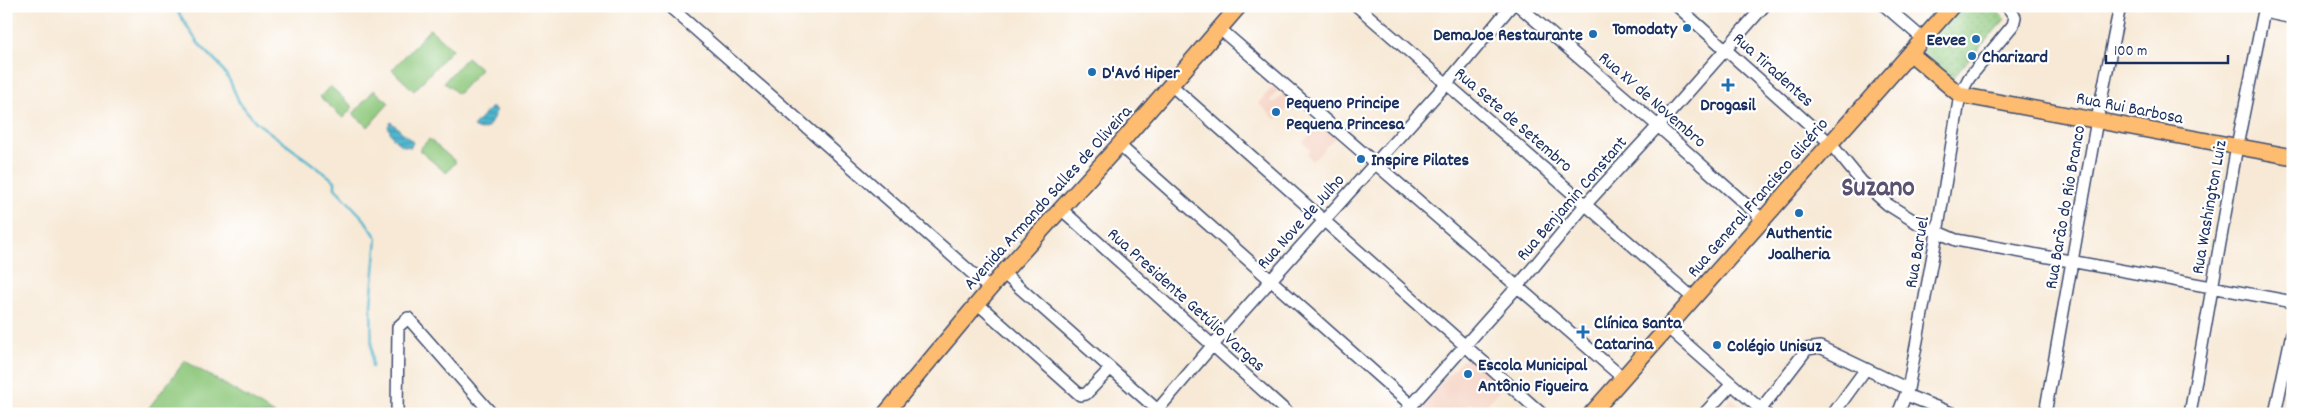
<svg xmlns="http://www.w3.org/2000/svg" width="2299" height="420" font-family="Dekko,sans-serif">
<style>
.built{fill:#f5d2c2}
.grass{fill:url(#grass-dots);stroke:#547c6d}
.garden{fill:#8ec87c;stroke:#547c6d}
.water{fill:url(#water-rules);stroke:#347296}
.lines{fill:none;stroke-linecap:round;stroke-linejoin:round}
.stream{stroke:#4eb5cd;stroke-width:2.5}
.minor-casing{stroke:#3c4b70;stroke-width:14}
.major-casing{stroke:#3c4b70;stroke-width:18}
.minor{stroke:#fff;stroke-width:11}
.major{stroke:#fdbc70;stroke-width:15}
.poi-dot{fill:#1f6fb2;stroke:#fff;stroke-width:2}
.labels{text-anchor:middle;stroke-width:4.5;stroke-linejoin:round;paint-order:stroke}
.poi-label{font-size:18px;font-weight:bold;fill:#1b2f5e;stroke:#fff;text-anchor:start}
.street-label{font-size:18px;fill:#1b2f5e;stroke:#fff}
.town-label{font-size:28px;font-weight:bold;fill:#5b5270;stroke:#fff}
</style>
<defs>
<pattern id="grass-dots" width="8" height="8" patternUnits="userSpaceOnUse" patternTransform="scale(1.25)"><rect width="8" height="8" fill="#8ec87c"/><path d="M2 2h.1M6 6h.1" fill="none" stroke="#73a369" stroke-width="1.8" stroke-linecap="round"/></pattern>
<pattern id="water-rules" width="6" height="5" patternUnits="userSpaceOnUse" patternTransform="scale(1.25)"><rect width="6" height="5" fill="#4eb5cd"/><path d="M0 2.5h6" fill="none" stroke="#4094aa"/></pattern>
</defs>
<rect width="100%" height="100%" fill="#fff"/>
<filter id="ink" filterUnits="userSpaceOnUse"><feTurbulence type="fractalNoise" baseFrequency=".02" numOctaves="2"/><feDisplacementMap in="SourceGraphic" scale="10" xChannelSelector="R" yChannelSelector="G"/><feConvolveMatrix kernelMatrix="1 2 1 2 8 2 1 2 1" color-interpolation-filters="sRGB"/></filter>
<filter id="wash" filterUnits="userSpaceOnUse"><feTurbulence type="fractalNoise" baseFrequency=".0096" numOctaves="4" result="noise"/><feDisplacementMap in="SourceGraphic" scale="20" xChannelSelector="R" yChannelSelector="G"/><feGaussianBlur stdDeviation="1.12" result="paint"/><feColorMatrix in="noise" values="0 0 0 0 0 0 0 0 0 0 0 0 0 0 0 0 0 1.4 0 .05"/><feComposite in="paint" operator="in"/></filter>
<g filter="url(#wash)">
<rect width="100%" height="100%" fill="#f7e9d6"/>
<path class="built" d="M1273 87 1278 91 1270 100 1274 103 1283 94 1293 103 1276 120 1258 103Z
M1322 123 1336 137 1312 161 1307 154 1310 150 1303 142Z
M1471 359 1502 388 1481 411 1470 403 1460 414 1416 412 1462 360Z
M1732 398 1750 414H1717Z"/>
<path class="grass" d="M1961 6H1992L2005 19 1952 79 1921 51 1931 36Z"/>
<path class="garden" d="M430 29 452 49 414 91 392 70Z
M467 57 481 69 458 94 444 82Z
M330 86 353 107 343 118 320 97Z
M374 90 389 103 368 127 353 114Z
M429 139 456 162 446 173 419 150Z
M185 361 275 414H144Z"/>
<path class="water" d="M491 107 496 110C492 122 487 136 473 127Z
M391 122 413 142 411 147C396 146 392 138 388 126Z"/>
<g class="lines">
<path class="stream" d="M174 6 198 43 219 64 230 81 239 102 256 122 335 181V188L364 219 377 238 371 304 372 367"/>
</g>
</g>
<g filter="url(#ink)">
<g class="lines">
<defs>
<path id="minor" d="M669 6 990 289
M1357 6 1693 298
M1519 6 1658 126 1762 219
M1677 6 1830 143 1861 181 1887 204 1919 224 1956 240 2293 302
M1885 6 1923 39
M2264 12 2293 18
M1220 29 1623 378
M1171 85 1542 414
M1119 145 1411 405
M1061 209 1289 414
M1003 273 1162 414
M977 303 1080 395 1086 394 1110 369
M1667 327 1766 414
M1906 395 1954 414
M1761 409 1807 349 1820 347 1908 389
M397 414 398 327 408 318 492 414
M1154 414 1212 346 1447 83 1511 6
M1404 414 1518 286 1585 205 1658 126 1764 6
M1704 414 1731 385
M1833 414 1865 370
M1898 414 1908 389 1937 233 1960 95 1969 78 2013 25 2015 17 2007 6
M2045 414 2097 120 2120 6
M2190 414 2237 146 2265 6
M2275 414 2293 328"/>
<path id="major" d="M1910 53 1960 95 2293 157
M885 414 1003 273 1119 145 1239 6
M1591 414 1952 6"/>
</defs>
<use href="#minor" class="minor-casing"/>
<use href="#major" class="major-casing"/>
<use href="#minor" class="minor"/>
<use href="#major" class="major"/>
</g>
</g>
<g class="poi-dot">
<circle cx="1687" cy="28" r="5"/>
<circle cx="1593" cy="34" r="5"/>
<circle cx="1976" cy="39" r="5"/>
<circle cx="1972" cy="56" r="5"/>
<circle cx="1092" cy="72" r="5"/>
<path d="M1725.5 77.5h5v5h5v5h-5v5h-5v-5h-5v-5h5z"/>
<circle cx="1276" cy="112" r="5"/>
<circle cx="1361" cy="159" r="5"/>
<circle cx="1799" cy="213" r="5"/>
<path d="M1580.5 324.5h5v5h5v5h-5v5h-5v-5h-5v-5h5z"/>
<circle cx="1717" cy="345" r="5"/>
<circle cx="1468" cy="374" r="5"/>
</g>
<g class="labels">
<g class="poi-label">
<text x="1677" y="34" text-anchor="end">Tomodaty</text>
<text x="1583" y="40" text-anchor="end">DemaJoe Restaurante</text>
<text x="1966" y="45" text-anchor="end">Eevee</text>
<text x="1982" y="62">Charizard</text>
<text x="1102" y="78">D'Avó Hiper</text>
<text x="1286" y="108">Pequeno Principe<tspan x="1286" dy="21">Pequena Princesa</tspan></text>
<text x="1728" y="110" text-anchor="middle">Drogasil</text>
<text x="1371" y="165">Inspire Pilates</text>
<text x="1799" y="238" text-anchor="middle">Authentic<tspan x="1799" dy="21">Joalheria</tspan></text>
<text x="1594" y="328">Clínica Santa<tspan x="1594" dy="21">Catarina</tspan></text>
<text x="1727" y="351">Colégio Unisuz</text>
<text x="1478" y="370">Escola Municipal<tspan x="1478" dy="21">Antônio Figueira</tspan></text>
</g>
<g class="street-label">
<text transform="translate(1774 69) rotate(42)" y="6">Rua Tiradentes</text>
<text transform="translate(1653 99) rotate(41)" y="6">Rua XV de Novembro</text>
<text transform="translate(2130 107) rotate(11)" y="6">Rua Rui Barbosa</text>
<text transform="translate(1514 119) rotate(41)" y="6">Rua Sete de Setembro</text>
<text transform="translate(1047 197) rotate(-48)" y="6">Avenida Armando Salles de Oliveira</text>
<text transform="translate(1757 197) rotate(-49)" y="6">Rua General Francisco Glicério</text>
<text transform="translate(1571 198) rotate(-49)" y="6">Rua Benjamin Constant</text>
<text transform="translate(2064 207) rotate(-80)" y="6">Rua Barão do Rio Branco</text>
<text transform="translate(2208 207) rotate(-80)" y="6">Rua Washington Luiz</text>
<text transform="translate(1300 221) rotate(-48)" y="6">Rua Nove de Julho</text>
<text transform="translate(1916 252) rotate(-80)" y="6">Rua Baruel</text>
<text transform="translate(1187 299) rotate(42)" y="6">Rua Presidente Getúlio Vargas</text>
</g>
<g class="town-label">
<text x="1878" y="195">Suzano</text>
</g>
</g>
<rect width="2299" height="420" fill="none" stroke="#fff" stroke-width="25"/>
<path d="M2106 55v8h122v-8" fill="none" stroke="#1b2f5e" stroke-width="2.5"/>
<text x="2114" y="55" font-size="15" fill="#1b2f5e" stroke="#ffffff" stroke-width="4" paint-order="stroke">100 m</text>
</svg>
